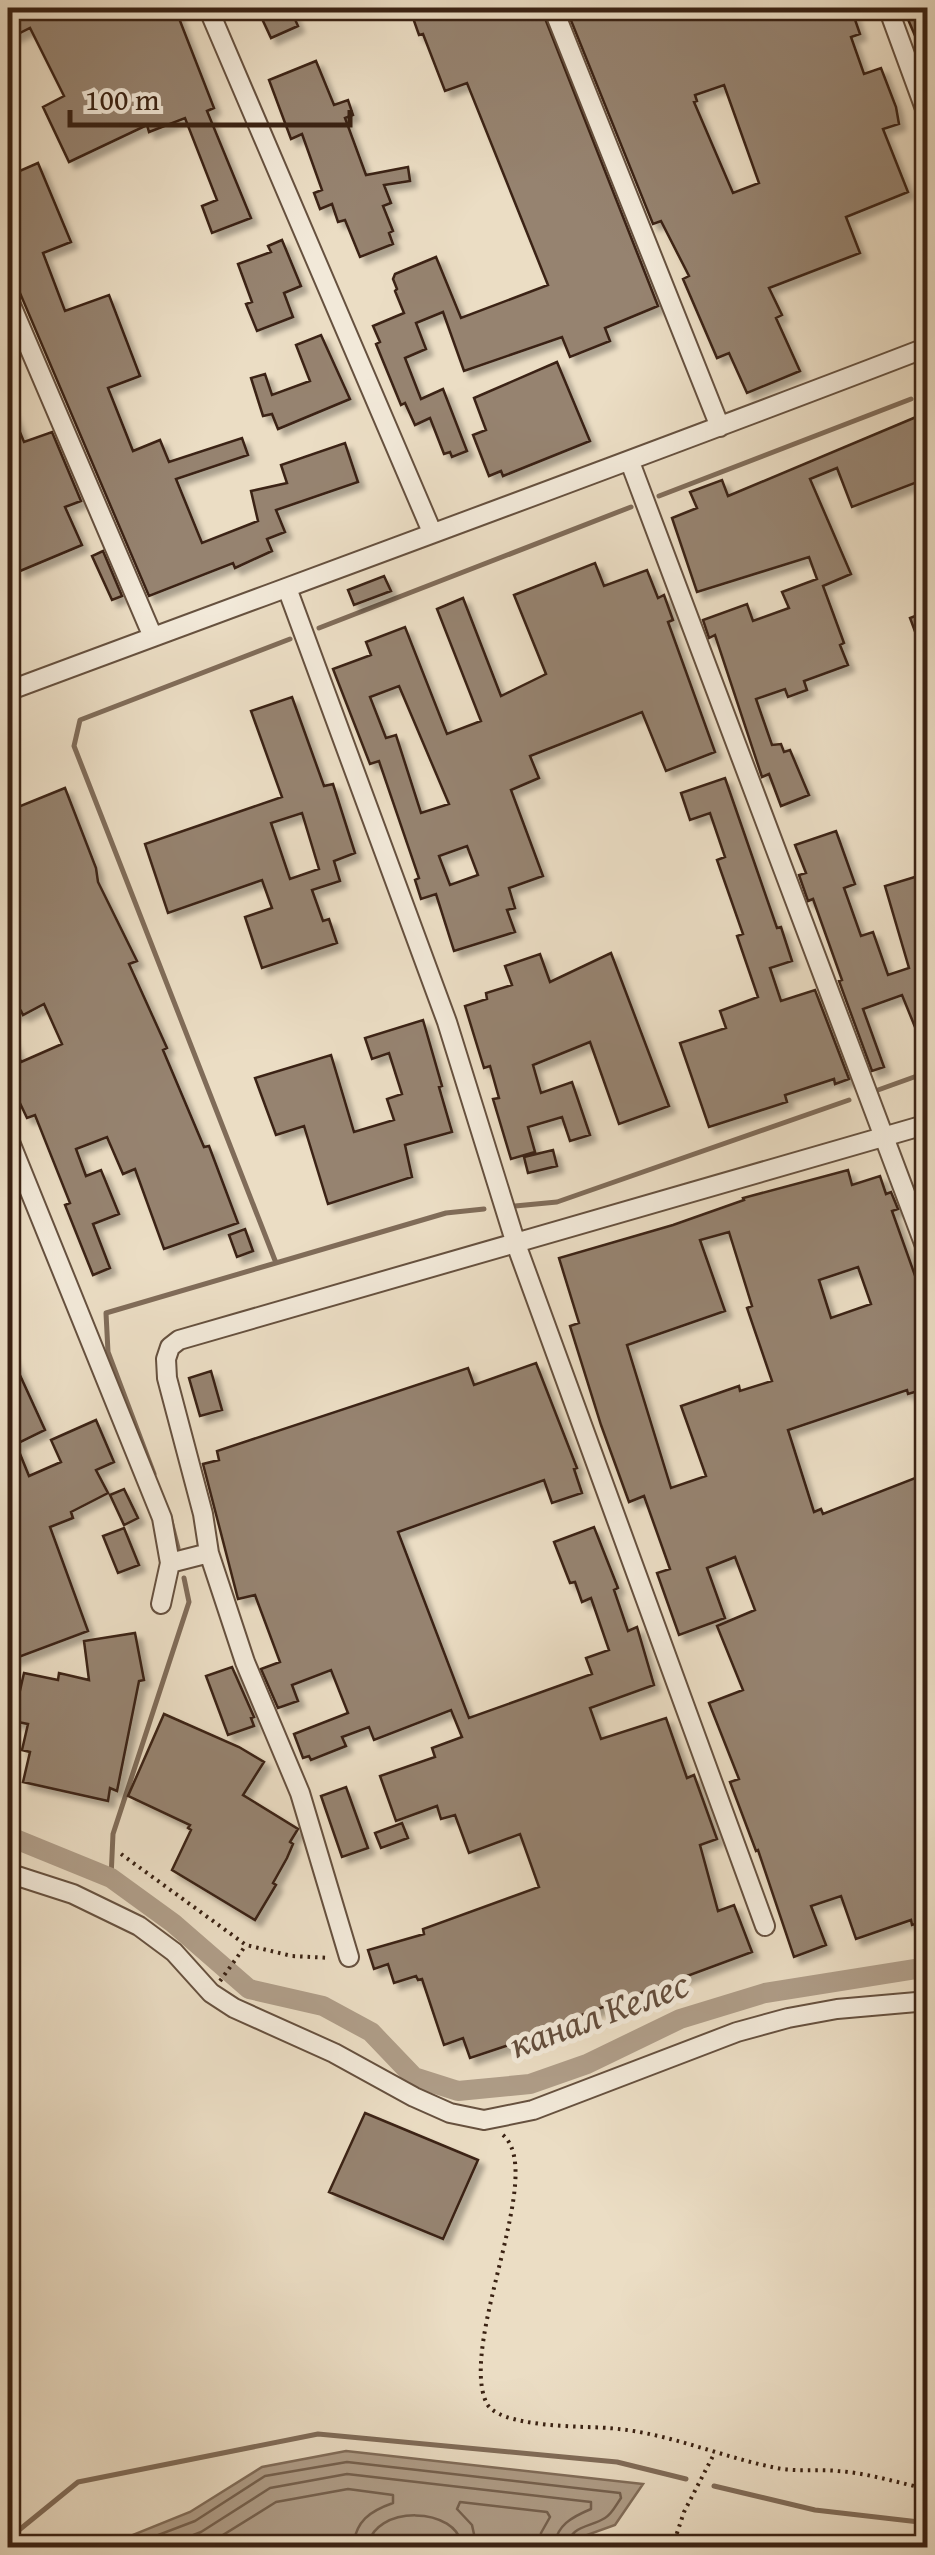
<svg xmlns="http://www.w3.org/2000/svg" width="935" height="2555" font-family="'Gentium Book Plus',serif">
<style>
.water{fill:#af9d88;stroke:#806c59;stroke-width:2.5}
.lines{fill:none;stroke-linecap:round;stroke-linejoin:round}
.shore{stroke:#74604e;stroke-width:2.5}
.stream{stroke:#806c59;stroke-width:5}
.canal{stroke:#af9d88;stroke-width:20}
.building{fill:#96836f;stroke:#3a2213;stroke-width:2.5;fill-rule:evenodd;filter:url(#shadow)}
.street-casing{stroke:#66513f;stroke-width:22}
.path{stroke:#3a2213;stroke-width:4;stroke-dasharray:2.5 5;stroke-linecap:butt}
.street{stroke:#f2e9d9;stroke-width:18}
.labels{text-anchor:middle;stroke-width:10;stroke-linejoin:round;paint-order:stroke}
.water-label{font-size:38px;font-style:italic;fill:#634d3c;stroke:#f2e9d9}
</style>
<defs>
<filter id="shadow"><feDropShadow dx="6" dy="6" stdDeviation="2.5" flood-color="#0004"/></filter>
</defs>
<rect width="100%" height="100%" fill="#ebddc4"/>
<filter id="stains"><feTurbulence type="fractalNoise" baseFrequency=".002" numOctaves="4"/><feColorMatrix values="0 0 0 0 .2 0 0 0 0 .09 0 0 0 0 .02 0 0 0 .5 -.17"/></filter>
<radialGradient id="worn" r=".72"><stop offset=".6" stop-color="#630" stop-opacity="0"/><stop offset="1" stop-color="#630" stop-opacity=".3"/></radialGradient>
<path class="water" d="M346 2451 643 2484 615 2525 584 2536 574 2547 473 2548 408 2538 375 2548 103 2547 190 2512 262 2467Z"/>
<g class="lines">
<path class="shore" d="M124 2548 195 2521 265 2476 347 2462 620 2493 621 2498C616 2505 612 2514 605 2518 589 2528 570 2525 567 2548
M160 2548 201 2532 270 2488 347 2474 591 2502V2509C572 2517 556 2525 554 2548
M202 2548 276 2502 348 2489 393 2495V2503C370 2511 355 2521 353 2548
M368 2548C371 2504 460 2505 462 2548
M477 2548 472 2525 457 2509 460 2502 547 2512 550 2517 541 2533 539 2548"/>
<path class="stream" d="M659 496 911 399
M319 628 631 507
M878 1090 928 1072
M515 1206 557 1202 849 1100
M276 1263 74 746 80 720 290 639
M154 1474 108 1352 106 1313 446 1213 484 1209
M170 1517 178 1548
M111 1878 113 1834 189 1602 184 1578
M714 2486 815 2510 928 2523
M8 2539 78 2482 318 2434 617 2462 686 2479"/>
<path class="canal" d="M8 1836 111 1878 173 1923 249 1989 323 2006 371 2032 414 2077 458 2091 530 2084 587 2064 680 2019 765 1993 928 1967"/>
</g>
<path class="building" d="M8 8H175L214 108 207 111 251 218 212 233 202 206 217 200 185 118 149 132 147 125 69 162 43 107 64 96 30 28 8 39Z
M257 8H290L298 26 271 38Z
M431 8H541L658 306 605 328 610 341 570 357 562 337 464 371 443 312 416 323 426 349 405 358 421 399 443 389 467 451 452 457 450 452 444 454 430 418 415 425 405 403 401 405 376 344 380 342 373 326 404 313 395 291 397 289 393 279 395 274 436 257 461 318 548 285 467 83 445 91 423 34 419 35 413 18 432 11Z
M566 8H581L585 19 615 8H851L860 34 851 37 864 74 881 68 896 107 899 124 883 129 908 192 846 217 860 253 769 288 782 315 776 318 800 371 747 393 729 353 717 358 683 279 689 276 661 221 653 224ZM724 85 759 183 733 193 694 102 697 101 695 95Z
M910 8H928V66L907 17 913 15Z
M316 61 334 105 348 100 353 115 345 118 366 175 408 167 410 181 384 185 391 203 383 206 393 231 389 233 393 244 360 257 345 220 338 222 332 204 320 209 314 193 322 190 302 134 291 139 269 80Z
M38 163 71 242 43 253 65 311 109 295 140 376 108 388 133 451 160 440 169 462 242 438 248 455 176 479 202 543 258 521 251 491 287 483 281 465 345 443 358 482 276 510 285 532 267 539 272 551 235 568 233 563 149 596 20 293 8 286V176Z
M282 240 301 286 284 293 293 317 257 331 246 304 252 302 238 264 271 252 268 246Z
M321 335 350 399 278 429 272 414 263 416 251 378 265 374 272 395 310 381 296 345Z
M557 362 590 441 503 476 501 471 489 476 473 435 486 430 474 398Z
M8 403 24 442 52 432 81 501 65 507 82 545 20 571 8 542Z
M928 412V478L852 507 837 468 810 479 851 574 823 586 844 643 840 645 848 665 804 681 807 690 788 697 785 689 756 699 772 745 781 744 784 752 790 750 809 795 781 806 769 774 762 777 715 635 709 638 703 620 747 604 753 621 789 608 782 592 817 579 809 557 697 592 672 518 697 508 690 492 722 480 728 496Z
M103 551 122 596 112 600 92 556Z
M595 563 604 586 647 570 658 598 664 595 673 620 668 622 715 752 666 771 642 712 530 756 539 778 511 790 543 876 509 888 515 908 507 910 515 932 454 951 436 894 421 899 415 880 419 878 379 761 370 764 333 669 371 655 366 642 405 627 447 734 481 721 437 609 463 598 501 696 546 674 514 595ZM399 686 449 804 421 813 396 735 386 738 370 697ZM467 846 478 875 450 885 439 856Z
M384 576 391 591 354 605 348 590Z
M928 611V660L926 661 910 618Z
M292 697 324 786 333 784 355 853 334 861 340 881 312 890 323 921 329 919 337 943 262 968 245 917 272 908 262 880 168 913 145 844 282 797 251 711ZM302 813 319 869 290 879 271 823Z
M725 778 777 928 781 927 792 961 770 968 781 1001 815 990 849 1079 835 1084 834 1079 785 1095 787 1102 709 1127 680 1043 726 1028 720 1011 758 997 737 936 743 934 717 860 725 857 710 813 690 820 681 793Z
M65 788 96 868 98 882 137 961 129 964 167 1048 163 1050 204 1147 209 1146 238 1223 164 1249 135 1169 123 1174 107 1137 76 1149 86 1176 101 1170 119 1214 93 1224 110 1268 93 1275 65 1205 70 1203 35 1115 27 1118 8 1078V1031L21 1062 62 1044 44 1004 23 1015 21 1011 8 1017V811Z
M836 831 855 884 844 888 861 936 873 932 888 975 909 968 885 886 928 873V1059L902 995 863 1009 884 1067 872 1071 839 981 842 980 813 899 808 901 799 875 806 873 795 845Z
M611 953 669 1106 619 1124 590 1042 533 1065 541 1093 572 1082 590 1135 570 1141 562 1117 528 1127 535 1152 511 1159 493 1099 499 1098 490 1066 484 1068 465 1006 487 999 486 993 512 985 505 966 540 954 550 982Z
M423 1020 442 1086 439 1087 452 1132 405 1145 412 1177 328 1204 304 1126 276 1135 255 1078 331 1055 354 1132 394 1120 387 1099 402 1094 389 1053 372 1059 365 1038Z
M553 1150 557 1166 528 1173 524 1157Z
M848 1170 852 1185 880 1176 886 1194 891 1192 898 1209 892 1211 928 1312V1388L908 1394 907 1390 788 1430 814 1512 821 1509 823 1514 928 1473V1920L912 1925 911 1920 856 1939 841 1896 811 1906 826 1945 794 1957 758 1850 756 1851 730 1782 739 1779 709 1703 743 1690 717 1626 755 1610 735 1557 707 1568 725 1618 679 1635 657 1573 670 1569 644 1496 629 1502 601 1425 570 1326 579 1323 559 1258 673 1225 744 1200 743 1198ZM729 1232 752 1306 747 1308 772 1381 740 1391 739 1386 681 1406 706 1476 671 1488 627 1345 725 1311 700 1240ZM858 1267 871 1304 831 1318 819 1280Z
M245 1229 253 1251 237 1257 229 1235Z
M8 1349 45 1430 16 1444 29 1476 61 1462 51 1440 96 1420 114 1462 96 1470 108 1493 71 1512 73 1518 50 1527 88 1631 8 1661Z
M536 1363 577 1468 574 1469 582 1493 552 1503 544 1480 398 1532 469 1718 592 1674 586 1658 609 1650 591 1598 582 1602 575 1582 570 1583 554 1542 594 1527 618 1588 614 1590 628 1631 637 1627 654 1685 590 1708 601 1739 666 1718 687 1778 694 1775 717 1839 700 1845 718 1911 734 1905 752 1952 568 2020 569 2025 470 2058 463 2038 444 2045 422 1979 418 1980 416 1976 394 1983 388 1964 374 1969 368 1950 424 1934 423 1929 539 1887 520 1834 469 1853 455 1815 441 1819 437 1806 396 1821 380 1776 435 1757 432 1748 462 1737 451 1710 374 1740 369 1727 342 1737 346 1746 311 1760 309 1756 303 1758 294 1734 348 1713 331 1670 292 1685 298 1701 278 1708 261 1669 280 1662 255 1595 238 1599 203 1464 219 1460 217 1451 468 1368 474 1385Z
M211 1371 222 1410 200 1416 189 1378Z
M124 1489 138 1518 124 1525 110 1495Z
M124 1528 139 1565 118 1573 103 1536Z
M135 1633 144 1680 139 1681 117 1791 110 1788 108 1801 23 1782 30 1752 22 1750 28 1724 13 1721 24 1673 58 1680 59 1673 89 1680 84 1641Z
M232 1667 254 1717 251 1718 254 1726 228 1735 206 1676Z
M164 1714 239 1747 264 1762 243 1795 298 1829 290 1842 293 1844 287 1858 273 1883 276 1885 255 1920 172 1870 191 1830 188 1828 190 1825 128 1796Z
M346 1787 368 1848 342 1857 321 1796Z
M402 1823 408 1838 381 1848 375 1833Z
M365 2113 478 2160 443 2239 329 2192Z"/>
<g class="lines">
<defs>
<path id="street" d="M208 8 432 532
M553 8 720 427
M888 8 928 117
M8 298 153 637
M630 462 928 1254
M287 588 447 1022 516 1244 765 1926
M8 691C314 577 622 465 928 347
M8 1137 162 1518 170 1563 161 1604
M170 1563 209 1553
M8 1873 73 1894 139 1926 174 1952 211 1993 234 2008 334 2053 414 2097 450 2113 484 2120 533 2110 737 2032 788 2018 837 2009 928 2001
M349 1957 300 1793 245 1662 209 1553 203 1514 167 1378 166 1359 170 1347 179 1340 928 1124"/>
</defs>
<use href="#street" class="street-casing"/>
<path class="path" d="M121 1854 246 1945 292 1956 330 1958
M220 1981 246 1945
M503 2135C547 2173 459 2340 486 2402 497 2428 582 2426 608 2428 667 2432 720 2457 777 2468 797 2472 818 2469 838 2471 868 2473 898 2483 928 2489
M672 2548 684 2512 714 2454"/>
<use href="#street" class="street"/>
</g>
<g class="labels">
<g class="water-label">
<text transform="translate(599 2014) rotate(-20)" y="13">канал Келес</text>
</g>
</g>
<rect width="935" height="2555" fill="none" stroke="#ebddc4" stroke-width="40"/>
<rect x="10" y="10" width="915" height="2535" fill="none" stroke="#3a2213" stroke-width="5"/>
<rect x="20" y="20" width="895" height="2515" fill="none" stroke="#3a2213" stroke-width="2.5"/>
<path d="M70 110v15h280v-15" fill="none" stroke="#3a2213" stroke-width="5"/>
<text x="85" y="110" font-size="30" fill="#3a2213" stroke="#f2e9d9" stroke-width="8" paint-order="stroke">100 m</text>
<rect width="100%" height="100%" filter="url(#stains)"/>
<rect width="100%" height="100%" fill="url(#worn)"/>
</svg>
